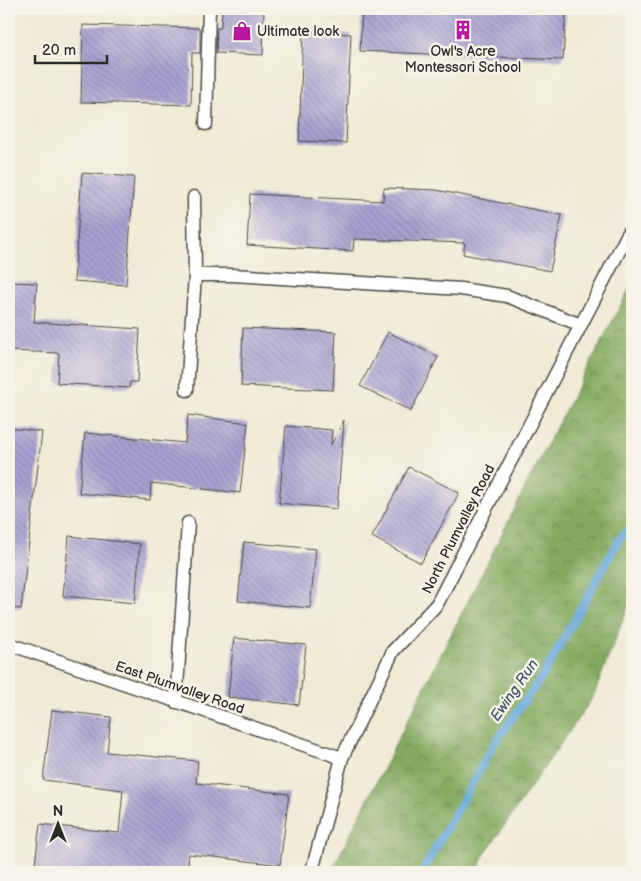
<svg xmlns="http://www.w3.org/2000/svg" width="641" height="881" font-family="'Balsamiq Sans',sans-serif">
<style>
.forest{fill:url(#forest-crowns);stroke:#586a46}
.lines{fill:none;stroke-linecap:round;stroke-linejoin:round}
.stream{stroke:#69a9dc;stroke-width:8}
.building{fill:url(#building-back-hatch)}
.service-casing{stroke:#494844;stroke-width:15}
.service{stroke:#fff;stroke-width:12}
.labels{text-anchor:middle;stroke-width:5;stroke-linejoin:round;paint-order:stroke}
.poi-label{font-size:14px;fill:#2b2b2b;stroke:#f7f3e8;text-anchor:start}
.street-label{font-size:14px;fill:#2b2b2b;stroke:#f7f3e8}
.water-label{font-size:15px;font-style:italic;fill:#415769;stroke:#f7f3e8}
</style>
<defs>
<pattern id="forest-crowns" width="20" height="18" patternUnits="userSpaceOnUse" patternTransform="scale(1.25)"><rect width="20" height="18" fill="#84aa60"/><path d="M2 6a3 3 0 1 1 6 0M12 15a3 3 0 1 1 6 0" fill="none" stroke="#6c8b4f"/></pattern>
<pattern id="building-back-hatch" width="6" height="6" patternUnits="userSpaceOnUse" patternTransform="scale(1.25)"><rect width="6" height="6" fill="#a8a1d1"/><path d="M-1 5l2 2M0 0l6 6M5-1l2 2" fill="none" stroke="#8983aa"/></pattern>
</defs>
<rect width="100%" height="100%" fill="#f7f3e8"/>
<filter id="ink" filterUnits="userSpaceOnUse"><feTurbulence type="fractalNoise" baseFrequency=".02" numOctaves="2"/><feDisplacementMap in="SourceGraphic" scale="10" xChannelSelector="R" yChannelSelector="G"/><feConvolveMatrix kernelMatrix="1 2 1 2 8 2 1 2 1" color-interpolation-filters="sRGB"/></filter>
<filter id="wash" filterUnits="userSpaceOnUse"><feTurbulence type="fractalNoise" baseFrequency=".0096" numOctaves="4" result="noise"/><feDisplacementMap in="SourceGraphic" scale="20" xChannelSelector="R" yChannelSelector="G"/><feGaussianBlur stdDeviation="1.12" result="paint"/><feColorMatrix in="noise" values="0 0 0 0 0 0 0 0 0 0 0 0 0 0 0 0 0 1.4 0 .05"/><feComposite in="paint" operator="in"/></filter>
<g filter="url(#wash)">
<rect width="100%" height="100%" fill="#f0ebd5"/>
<path class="forest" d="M632 284V596L593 697 484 855 477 872H331L549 441Z"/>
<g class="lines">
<path class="stream" d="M422 872 494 744 544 674 620 538 632 527"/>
</g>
<g id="blocks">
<path class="building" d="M222 9H264L263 55 216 53 217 28H221Z
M362 9H566L563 60 360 51Z
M83 25 200 28V53H192L191 105 81 102Z
M303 31 351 34 346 143 299 141Z
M82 173 134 177 126 285 74 281Z
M384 188 436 190 562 215 550 271 463 254 465 243 354 239 353 251 247 245 250 194 383 201Z
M9 282 37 283 34 322 140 329 137 382H130L129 388 57 383 59 353 9 351Z
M243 328 336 332 333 390 241 386Z
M388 332 438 357 411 411 360 386Z
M188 415 248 423 240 493 151 483 150 500 79 493 85 433 185 443Z
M344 420 337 509 279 503 286 426 332 430 331 445Z
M9 428 42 432 21 609 9 608Z
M409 467 459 493 421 563 372 537Z
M69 536 140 544 135 603 63 596Z
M244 542 316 549 310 608 238 601Z
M234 638 306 645 299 705 228 697Z
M52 710 111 717 107 752 198 761 196 783 289 794 280 865 189 854 187 872H34L40 824 119 833 123 790 43 780Z"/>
</g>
</g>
<g filter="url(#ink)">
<use href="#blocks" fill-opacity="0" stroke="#494844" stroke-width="1"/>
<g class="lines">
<defs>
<path id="service" d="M206 124 209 9
M195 275H232L461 289 507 296 581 325
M187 390 195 275 194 197
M9 644 342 758
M176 702 188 523
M309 872 313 867 342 758 393 651 437 604 632 226"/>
</defs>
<use href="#service" class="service-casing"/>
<use href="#service" class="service"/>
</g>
</g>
<defs>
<symbol id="building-bare" viewBox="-9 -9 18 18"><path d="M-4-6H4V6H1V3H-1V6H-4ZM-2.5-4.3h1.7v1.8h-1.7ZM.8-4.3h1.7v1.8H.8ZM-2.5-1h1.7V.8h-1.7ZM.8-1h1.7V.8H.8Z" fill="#b5179e" stroke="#f7f3e8" stroke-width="2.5" paint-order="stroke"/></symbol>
<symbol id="shop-bare" viewBox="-9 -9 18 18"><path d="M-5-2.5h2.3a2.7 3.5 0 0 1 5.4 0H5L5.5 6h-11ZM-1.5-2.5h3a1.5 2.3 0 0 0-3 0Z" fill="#b5179e" stroke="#f7f3e8" stroke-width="2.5" paint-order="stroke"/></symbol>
</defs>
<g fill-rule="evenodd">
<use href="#building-bare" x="449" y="16" width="28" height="28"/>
<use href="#shop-bare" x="228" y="17" width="28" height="28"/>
</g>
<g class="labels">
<g class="poi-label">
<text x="257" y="36">Ultimate look</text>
<text x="463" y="56" text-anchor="middle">Owl's Acre<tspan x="463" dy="16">Montessori School</tspan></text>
</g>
<g class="street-label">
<text transform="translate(458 529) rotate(-63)" y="5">North Plumvalley Road</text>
<text transform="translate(180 687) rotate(19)" y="5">East Plumvalley Road</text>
</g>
<g class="water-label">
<text transform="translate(514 690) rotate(-55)" y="5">Ewing Run</text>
</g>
</g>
<rect width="641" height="881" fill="none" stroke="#f7f3e8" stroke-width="30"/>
<g transform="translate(58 824)" stroke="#f7f3e8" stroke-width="4" paint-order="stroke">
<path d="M0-4L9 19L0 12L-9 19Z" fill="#2b2b2b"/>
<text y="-8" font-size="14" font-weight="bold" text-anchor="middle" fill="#2b2b2b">N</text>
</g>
<path d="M35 55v8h72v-8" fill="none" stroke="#2b2b2b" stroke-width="2.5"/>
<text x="42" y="55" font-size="15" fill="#2b2b2b" stroke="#f7f3e8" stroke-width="4" paint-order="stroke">20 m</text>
</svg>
